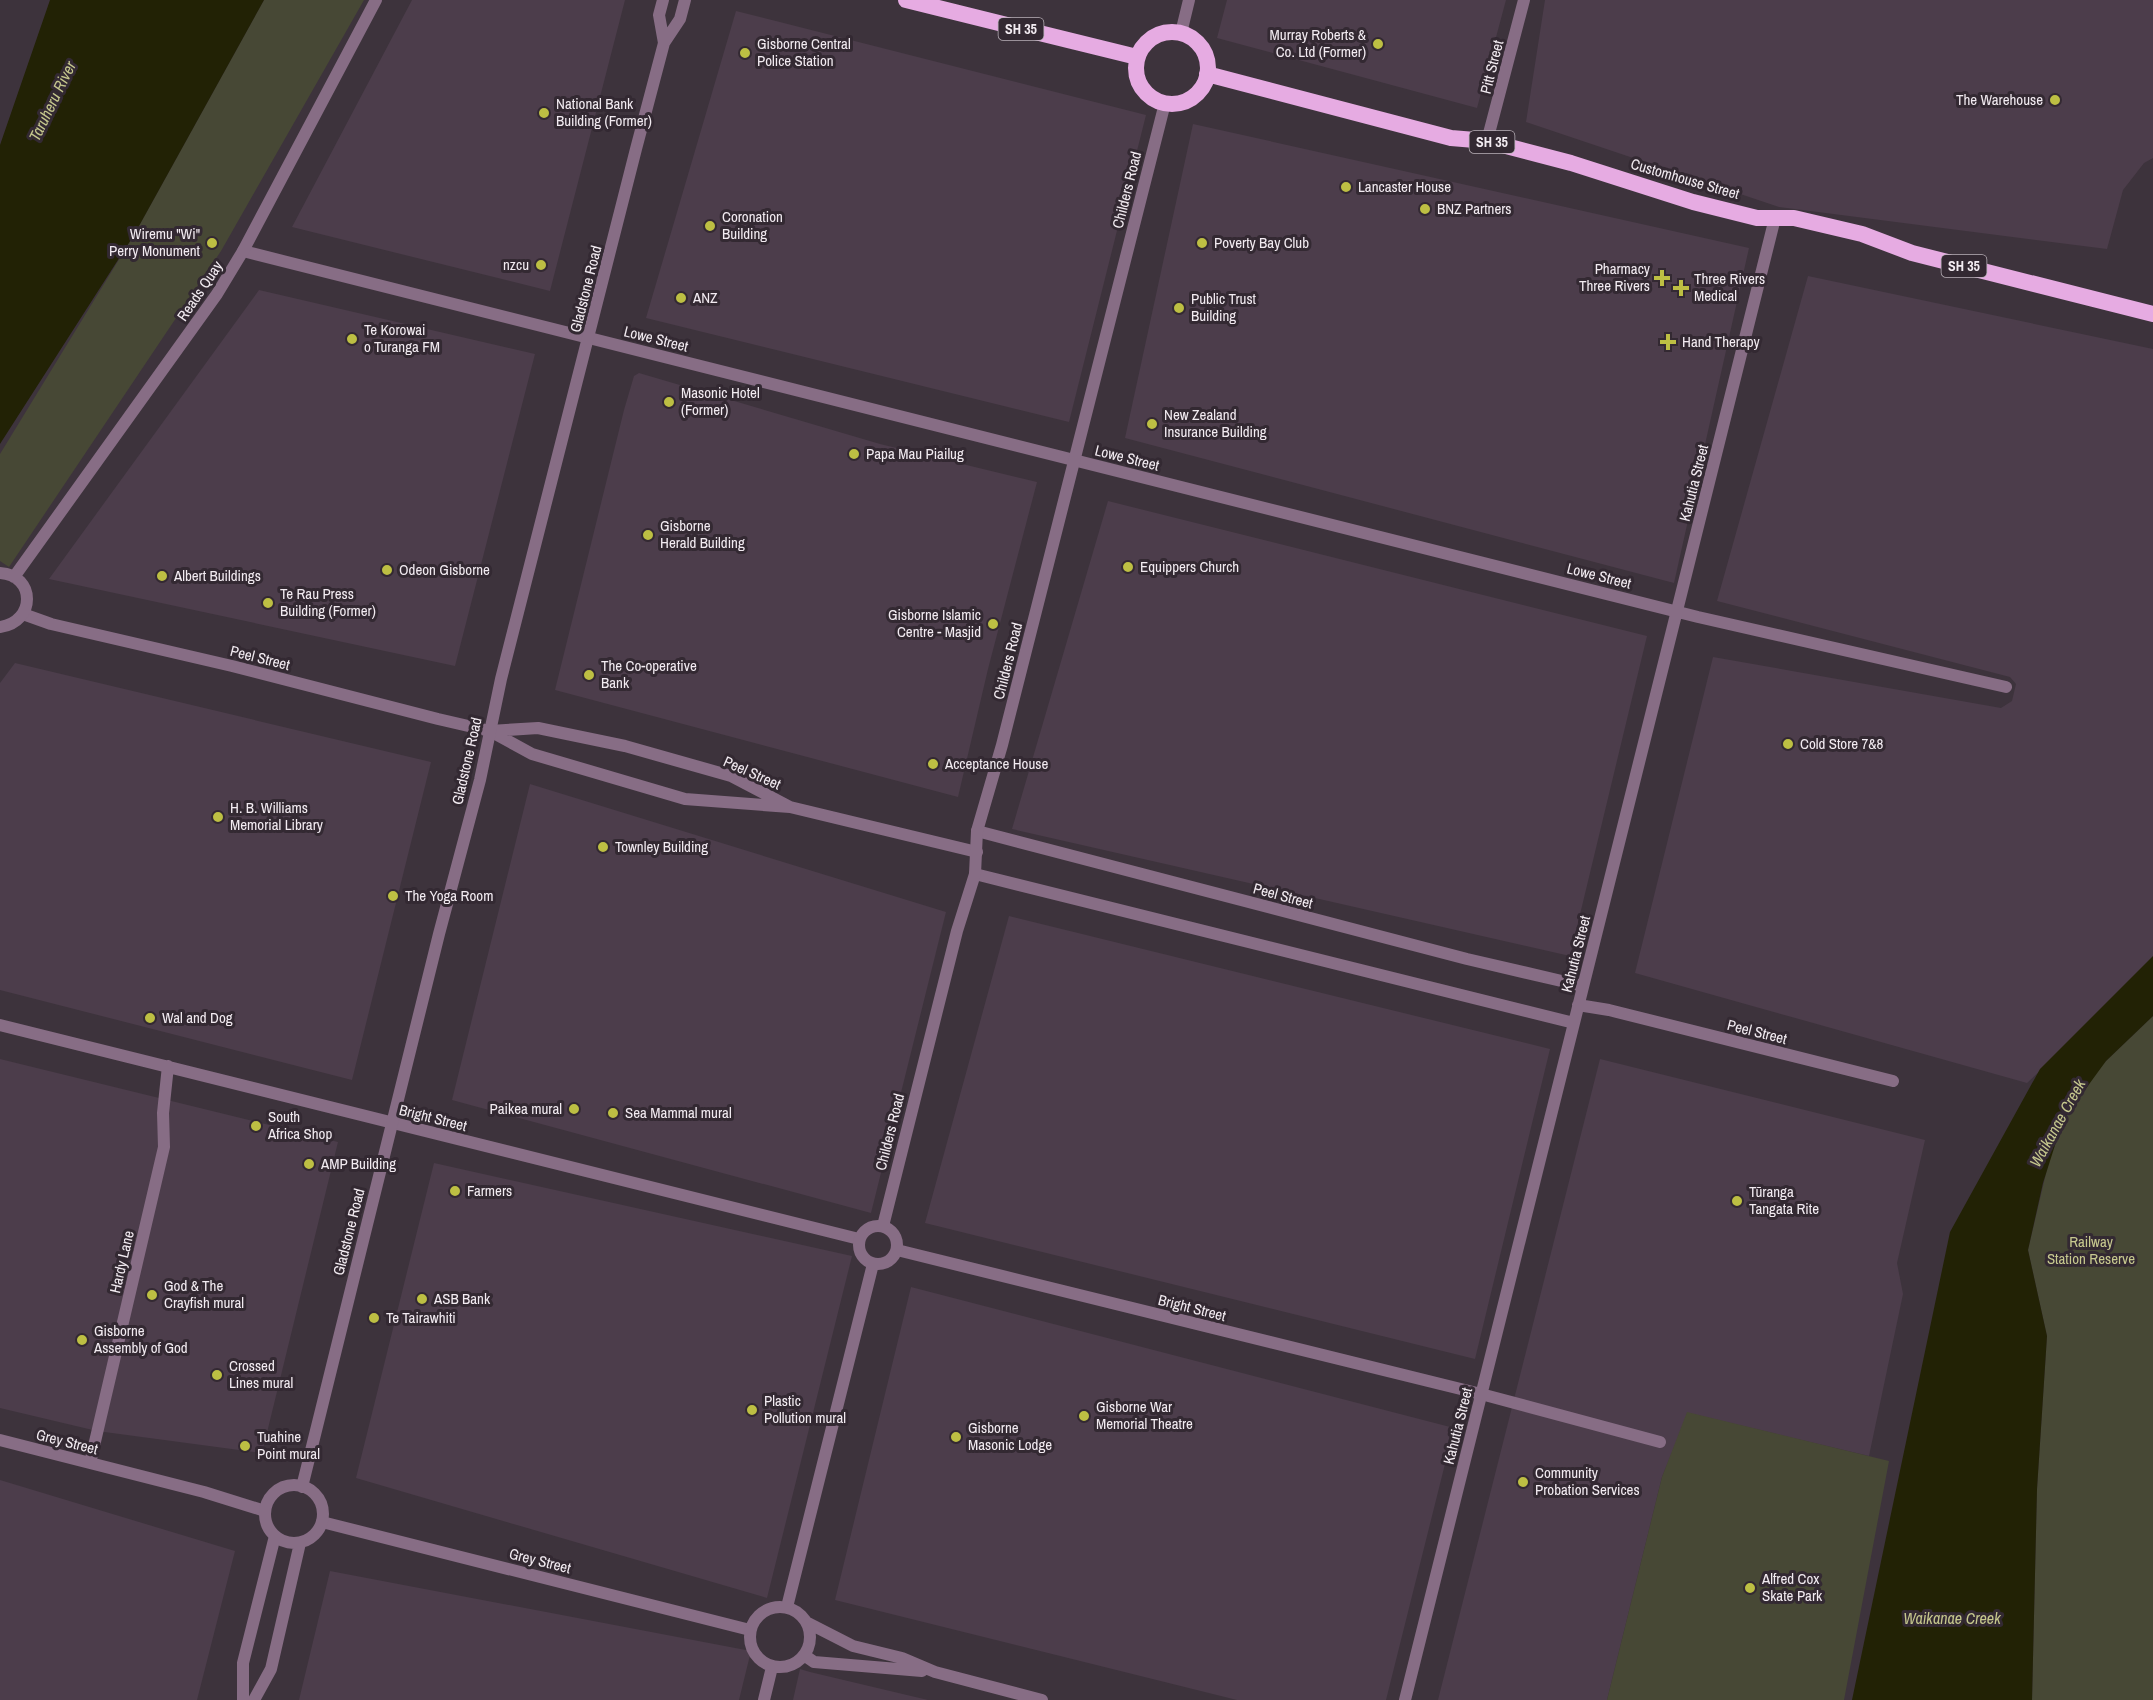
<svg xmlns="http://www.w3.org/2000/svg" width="2153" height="1700" font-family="'Archivo Narrow',sans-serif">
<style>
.built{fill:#4c3d4b}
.green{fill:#474835}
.water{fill:#222205}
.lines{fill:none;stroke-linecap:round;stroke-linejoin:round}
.minor{stroke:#876d85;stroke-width:12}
.tertiary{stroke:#876d85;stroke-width:12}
.trunk{stroke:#e6abe2;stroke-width:16}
.poi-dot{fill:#bdbf43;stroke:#332932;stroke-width:2}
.labels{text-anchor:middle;stroke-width:6;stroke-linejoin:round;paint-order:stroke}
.shield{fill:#332932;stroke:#b9b1b8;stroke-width:1.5}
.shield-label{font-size:14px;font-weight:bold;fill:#f2ebf1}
.poi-label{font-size:15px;fill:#f2ebf1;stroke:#332932;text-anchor:start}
.street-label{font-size:15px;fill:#f2ebf1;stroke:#332932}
.park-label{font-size:15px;fill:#c7c98f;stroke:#332932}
.water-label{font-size:16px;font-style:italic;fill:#c5c78d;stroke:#332932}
</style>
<rect width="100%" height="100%" fill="#3d333c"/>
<path class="built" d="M412 0H625L550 291 292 227Z
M1227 0H1506L1477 108 1217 38Z
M1545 0H2153V158L2144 163 2123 190 2107 249 1779 207 1526 122Z
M736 11 1146 115 1069 422 646 318Z
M1193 124 1749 248 1674 583 1125 438Z
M1808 276 2153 349V965L2027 1083 1635 973 1713 657 2001 708 2012 701 2016 684 2010 677 1717 601Z
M259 290 535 354 455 666 49 579Z
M639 373 880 444 1037 482 988 669 958 797 555 690 624 410 634 376Z
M1108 501 1647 636 1570 956 1012 829Z
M15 663 431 762 352 1080 0 990V683Z
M530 784 946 912 871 1213 452 1100Z
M1009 916 1550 1049 1475 1359 925 1223Z
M0 1059 338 1142 262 1453 97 1431 0 1408Z
M1600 1059 1925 1140 1897 1263 1903 1294 1869 1456 1688 1413 1662 1477 1607 1700H1438Z
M434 1163 852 1256 767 1598 356 1478Z
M911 1287 1454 1428 1386 1700H1237L835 1600Z
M0 1480 235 1551 197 1700H0Z
M330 1571 751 1651 739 1700H299Z
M800 1669 810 1672 928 1700H793Z"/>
<path class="green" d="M264 0H364L221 251 9 567 0 561V454L134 235Z
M2153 1016V1700H2032L2037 1489 2047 1336 2028 1250 2060 1114 2106 1061Z
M1687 1412 1889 1461 1844 1700H1607L1662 1477Z"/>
<path class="water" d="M50 0H264L134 235 0 444V145Z
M2153 956V1016L2106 1061 2063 1120 2043 1183 2028 1250 2047 1336 2037 1489 2032 1700H1852L1950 1232 2040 1069Z"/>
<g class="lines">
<path class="minor" d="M1181 33 1189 0
M1487 141 1524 0
M243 251 1698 617 2006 687
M23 614 51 624 232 666 438 719 490 731 538 728 625 746 731 776 790 807
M490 731 532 754 685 799 790 807 977 852
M977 831 1467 959 1583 986
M975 874 1574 1023
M1578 1005 1609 1010 1893 1081
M0 1025 859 1239
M897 1250 1481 1394 1660 1442
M0 1440 204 1492 265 1511
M90 1463 164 1147 163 1113 168 1066
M322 1522 750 1630
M1405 1700 1775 218"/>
<path class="tertiary" d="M663 0 659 15 664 43
M0 573C36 575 36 622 0 627
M14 577 217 294 243 251 376 0
M859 1245a19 19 0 1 1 38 0a19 19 0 1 1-38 0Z
M883 1226 957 931 975 874 977 831 1002 745 1165 103
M265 1514a29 29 0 1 1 58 0a29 29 0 1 1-58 0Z
M302 1487 439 934 480 780 501 679 636 149 664 43 680 19 685 0
M750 1637a30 30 0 1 1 60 0a30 30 0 1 1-60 0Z
M787 1607 873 1264
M808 1623 853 1646 902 1658 935 1672 1042 1700
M804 1655 814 1662 922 1671
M243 1700V1663L275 1536
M254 1700 271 1669 300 1543
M764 1700 772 1667"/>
<path class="trunk" d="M906 0 1137 57
M1136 68a36 36 0 1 1 72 0a36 36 0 1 1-72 0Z
M1207 74 1451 138 1487 141 1571 163 1693 202 1757 218H1794L1862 234 1912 253 2153 314"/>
</g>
<g class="poi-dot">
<circle cx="1378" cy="44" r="6"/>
<circle cx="745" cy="53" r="6"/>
<circle cx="2055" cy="100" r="6"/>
<circle cx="544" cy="113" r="6"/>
<circle cx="1346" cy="187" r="6"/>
<circle cx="1425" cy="209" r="6"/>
<circle cx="710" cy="226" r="6"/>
<circle cx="212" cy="243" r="6"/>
<circle cx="1202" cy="243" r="6"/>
<circle cx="541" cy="265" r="6"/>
<path d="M1659 269h6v6h6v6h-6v6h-6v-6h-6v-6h6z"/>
<path d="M1678 279h6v6h6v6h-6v6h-6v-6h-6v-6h6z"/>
<circle cx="681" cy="298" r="6"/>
<circle cx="1179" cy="308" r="6"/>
<circle cx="352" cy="339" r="6"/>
<path d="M1665 333h6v6h6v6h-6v6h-6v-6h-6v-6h6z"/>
<circle cx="669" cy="402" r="6"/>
<circle cx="1152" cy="424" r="6"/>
<circle cx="854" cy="454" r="6"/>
<circle cx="648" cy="535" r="6"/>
<circle cx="1128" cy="567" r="6"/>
<circle cx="387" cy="570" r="6"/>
<circle cx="162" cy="576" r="6"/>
<circle cx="268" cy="603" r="6"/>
<circle cx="993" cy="624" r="6"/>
<circle cx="589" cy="675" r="6"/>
<circle cx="1788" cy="744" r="6"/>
<circle cx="933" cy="764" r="6"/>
<circle cx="218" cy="817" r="6"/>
<circle cx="603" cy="847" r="6"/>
<circle cx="393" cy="896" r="6"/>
<circle cx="150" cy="1018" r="6"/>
<circle cx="574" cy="1109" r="6"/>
<circle cx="613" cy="1113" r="6"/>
<circle cx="256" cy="1126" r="6"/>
<circle cx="309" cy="1164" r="6"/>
<circle cx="455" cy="1191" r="6"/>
<circle cx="1737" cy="1201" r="6"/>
<circle cx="152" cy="1295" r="6"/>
<circle cx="422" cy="1299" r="6"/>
<circle cx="374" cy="1318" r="6"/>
<circle cx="82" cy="1340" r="6"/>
<circle cx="217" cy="1375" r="6"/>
<circle cx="752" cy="1410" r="6"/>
<circle cx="1084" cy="1416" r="6"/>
<circle cx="956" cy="1437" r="6"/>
<circle cx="245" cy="1446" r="6"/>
<circle cx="1523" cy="1482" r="6"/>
<circle cx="1750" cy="1588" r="6"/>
</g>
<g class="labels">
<g class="shield">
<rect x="998.5" y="18" width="45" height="22" rx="4.5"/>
<rect x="1469.5" y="131" width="45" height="22" rx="4.5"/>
<rect x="1941.5" y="255" width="45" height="22" rx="4.5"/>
</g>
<g class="shield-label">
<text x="1021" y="34">SH 35</text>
<text x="1492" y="147">SH 35</text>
<text x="1964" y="271">SH 35</text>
</g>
<g class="poi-label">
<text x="1366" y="40" text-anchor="end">Murray Roberts &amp;<tspan x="1366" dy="17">Co. Ltd (Former)</tspan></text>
<text x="757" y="49">Gisborne Central<tspan x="757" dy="17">Police Station</tspan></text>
<text x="2043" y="105" text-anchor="end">The Warehouse</text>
<text x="556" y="109">National Bank<tspan x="556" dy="17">Building (Former)</tspan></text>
<text x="1358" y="192">Lancaster House</text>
<text x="1437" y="214">BNZ Partners</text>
<text x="722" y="222">Coronation<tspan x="722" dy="17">Building</tspan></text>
<text x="200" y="239" text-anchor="end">Wiremu "Wi"<tspan x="200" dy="17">Perry Monument</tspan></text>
<text x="1214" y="248">Poverty Bay Club</text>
<text x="529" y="270" text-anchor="end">nzcu</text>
<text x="1650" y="274" text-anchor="end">Pharmacy<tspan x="1650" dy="17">Three Rivers</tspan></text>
<text x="1694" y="284">Three Rivers<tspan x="1694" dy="17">Medical</tspan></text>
<text x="693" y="303">ANZ</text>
<text x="1191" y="304">Public Trust<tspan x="1191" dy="17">Building</tspan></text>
<text x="364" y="335">Te Korowai<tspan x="364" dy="17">o Turanga FM</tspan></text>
<text x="1682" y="347">Hand Therapy</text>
<text x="681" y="398">Masonic Hotel<tspan x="681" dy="17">(Former)</tspan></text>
<text x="1164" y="420">New Zealand<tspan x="1164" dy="17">Insurance Building</tspan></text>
<text x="866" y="459">Papa Mau Piailug</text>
<text x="660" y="531">Gisborne<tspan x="660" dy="17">Herald Building</tspan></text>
<text x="1140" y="572">Equippers Church</text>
<text x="399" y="575">Odeon Gisborne</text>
<text x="174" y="581">Albert Buildings</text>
<text x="280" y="599">Te Rau Press<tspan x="280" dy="17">Building (Former)</tspan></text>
<text x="981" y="620" text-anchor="end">Gisborne Islamic<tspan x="981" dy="17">Centre - Masjid</tspan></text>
<text x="601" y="671">The Co-operative<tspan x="601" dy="17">Bank</tspan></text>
<text x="1800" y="749">Cold Store 7&amp;8</text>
<text x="945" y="769">Acceptance House</text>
<text x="230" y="813">H. B. Williams<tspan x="230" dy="17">Memorial Library</tspan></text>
<text x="615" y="852">Townley Building</text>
<text x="405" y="901">The Yoga Room</text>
<text x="162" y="1023">Wal and Dog</text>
<text x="562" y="1114" text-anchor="end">Paikea mural</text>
<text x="625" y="1118">Sea Mammal mural</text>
<text x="268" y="1122">South<tspan x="268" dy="17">Africa Shop</tspan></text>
<text x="321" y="1169">AMP Building</text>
<text x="467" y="1196">Farmers</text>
<text x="1749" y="1197">Tūranga<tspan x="1749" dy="17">Tangata Rite</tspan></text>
<text x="164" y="1291">God &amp; The<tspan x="164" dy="17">Crayfish mural</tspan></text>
<text x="434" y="1304">ASB Bank</text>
<text x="386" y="1323">Te Tairawhiti</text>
<text x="94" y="1336">Gisborne<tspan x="94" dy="17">Assembly of God</tspan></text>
<text x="229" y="1371">Crossed<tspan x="229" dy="17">Lines mural</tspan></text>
<text x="764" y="1406">Plastic<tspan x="764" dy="17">Pollution mural</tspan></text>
<text x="1096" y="1412">Gisborne War<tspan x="1096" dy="17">Memorial Theatre</tspan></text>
<text x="968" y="1433">Gisborne<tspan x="968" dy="17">Masonic Lodge</tspan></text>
<text x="257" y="1442">Tuahine<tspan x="257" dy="17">Point mural</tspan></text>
<text x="1535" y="1478">Community<tspan x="1535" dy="17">Probation Services</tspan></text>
<text x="1762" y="1584">Alfred Cox<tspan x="1762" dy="17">Skate Park</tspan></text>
</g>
<g class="street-label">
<text transform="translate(1492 67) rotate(-76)" y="5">Pitt Street</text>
<text transform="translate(1685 179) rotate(16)" y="5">Customhouse Street</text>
<text transform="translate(1127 190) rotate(-76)" y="5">Childers Road</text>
<text transform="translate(586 289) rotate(-76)" y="5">Gladstone Road</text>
<text transform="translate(200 291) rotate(-56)" y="5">Reads Quay</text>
<text transform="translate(656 339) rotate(14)" y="5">Lowe Street</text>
<text transform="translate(1127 458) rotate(14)" y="5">Lowe Street</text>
<text transform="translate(1694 483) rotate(-76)" y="5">Kahutia Street</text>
<text transform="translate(1599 576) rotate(14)" y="5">Lowe Street</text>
<text transform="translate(260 658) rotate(14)" y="5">Peel Street</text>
<text transform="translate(1008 661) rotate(-76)" y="5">Childers Road</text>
<text transform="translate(467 761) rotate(-77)" y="5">Gladstone Road</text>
<text transform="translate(752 773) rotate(24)" y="5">Peel Street</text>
<text transform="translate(1283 896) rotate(15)" y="5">Peel Street</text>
<text transform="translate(1576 954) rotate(-76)" y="5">Kahutia Street</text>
<text transform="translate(1757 1032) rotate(14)" y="5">Peel Street</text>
<text transform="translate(433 1118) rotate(14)" y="5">Bright Street</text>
<text transform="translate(890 1132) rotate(-76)" y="5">Childers Road</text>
<text transform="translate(349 1232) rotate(-76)" y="5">Gladstone Road</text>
<text transform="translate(122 1262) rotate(-77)" y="5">Hardy Lane</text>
<text transform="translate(1192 1308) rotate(14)" y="5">Bright Street</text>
<text transform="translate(1458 1426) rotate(-76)" y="5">Kahutia Street</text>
<text transform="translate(67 1442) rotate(14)" y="5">Grey Street</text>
<text transform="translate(540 1561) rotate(14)" y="5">Grey Street</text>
</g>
<g class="park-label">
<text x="2091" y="1247">Railway<tspan x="2091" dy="17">Station Reserve</tspan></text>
</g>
<g class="water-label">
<text transform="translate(52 101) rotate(-64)" y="6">Taruheru River</text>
<text transform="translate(2057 1123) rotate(-61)" y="6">Waikanae Creek</text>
<text x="1952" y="1624">Waikanae Creek</text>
</g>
</g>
</svg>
